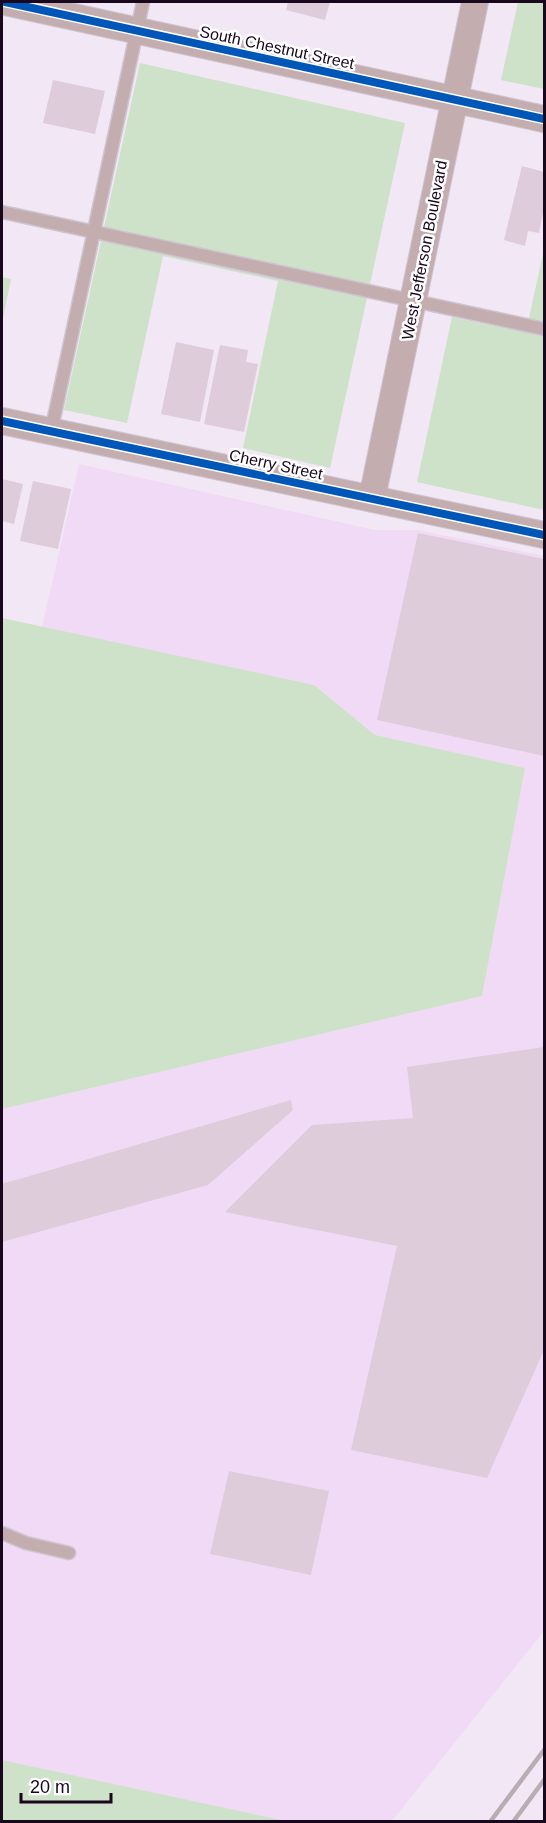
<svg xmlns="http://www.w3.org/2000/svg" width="546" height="1823" font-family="Helvetica,sans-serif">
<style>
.built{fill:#f1daf6}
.green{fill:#cee1c9}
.building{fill:#deccdb}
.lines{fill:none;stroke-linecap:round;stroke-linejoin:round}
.lane-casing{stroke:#cec4d1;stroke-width:15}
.street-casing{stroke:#cec4d1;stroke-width:28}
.lane{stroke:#c3adaf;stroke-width:12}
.street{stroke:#c3adaf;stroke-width:26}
.rail{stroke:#b9acb3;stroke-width:4.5}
.cycleway-casing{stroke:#fff;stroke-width:11}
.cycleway{stroke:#0057b8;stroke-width:8}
.labels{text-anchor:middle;stroke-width:5;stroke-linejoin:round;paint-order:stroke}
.street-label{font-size:16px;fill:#18071d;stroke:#fff}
</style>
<rect width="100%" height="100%" fill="#f2e7f4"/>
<path class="built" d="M79 464 375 530H418L544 556V1631L392 1821H286L2 1760V1109L482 996 525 768 375 735 314 685 42 628Z"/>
<path class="green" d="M518 2H544V89L501 80Z
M140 63 405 123 330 468 243 448 278 281 163 256 127 423 64 410Z
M544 249V510L417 482 452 317 509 329 513 315 529 318Z
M2 277 11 279 2 323Z
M2 618 314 685 375 735 525 768 482 996 2 1109Z
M2 1760 286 1821H2Z"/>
<path class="building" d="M288 2H330L325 20 286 10Z
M53 80 105 91 95 134 43 123Z
M522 166 544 172V208L539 233 528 231 525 246 504 240Z
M176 342 214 350 200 422 161 414Z
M220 345 248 350 246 362 258 364 244 432 204 424Z
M2 479 23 484 14 524 2 521Z
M33 481 71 489 58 549 20 541Z
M418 533 544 559V756L377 720Z
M544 1047V1350L487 1478 351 1450 397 1246 225 1212 312 1125 413 1118 407 1067Z
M291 1100 293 1110 208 1185 2 1242V1184Z
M229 1471 329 1491 311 1575 210 1554Z"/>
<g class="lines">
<defs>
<path id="lane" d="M2 212 544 329
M51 432 143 2
M2 1533 26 1543 69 1553"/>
<path id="street" d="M5 2 544 119
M2 421 544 535
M372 498 475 2"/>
</defs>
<use href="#lane" class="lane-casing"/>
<use href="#street" class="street-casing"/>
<use href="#lane" class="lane"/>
<use href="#street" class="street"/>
<path class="rail" d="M490 1822 544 1750
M513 1822 544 1780"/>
<defs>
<path id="cycleway" d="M5 2 544 119
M2 421 544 535"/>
</defs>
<use href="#cycleway" class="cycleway-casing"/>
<use href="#cycleway" class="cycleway"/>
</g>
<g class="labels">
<g class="street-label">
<text transform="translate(277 47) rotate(12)" y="6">South Chestnut Street</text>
<text transform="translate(424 250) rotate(-79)" y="6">West Jefferson Boulevard</text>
<text transform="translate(276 464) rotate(12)" y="6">Cherry Street</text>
</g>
</g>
<rect width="546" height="1823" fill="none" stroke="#18071d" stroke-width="6"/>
<path d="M21 1793v9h90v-9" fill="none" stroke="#18071d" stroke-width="3"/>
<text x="30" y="1793" font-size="18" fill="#18071d" stroke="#ffffff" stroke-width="4.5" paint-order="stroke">20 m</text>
</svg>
